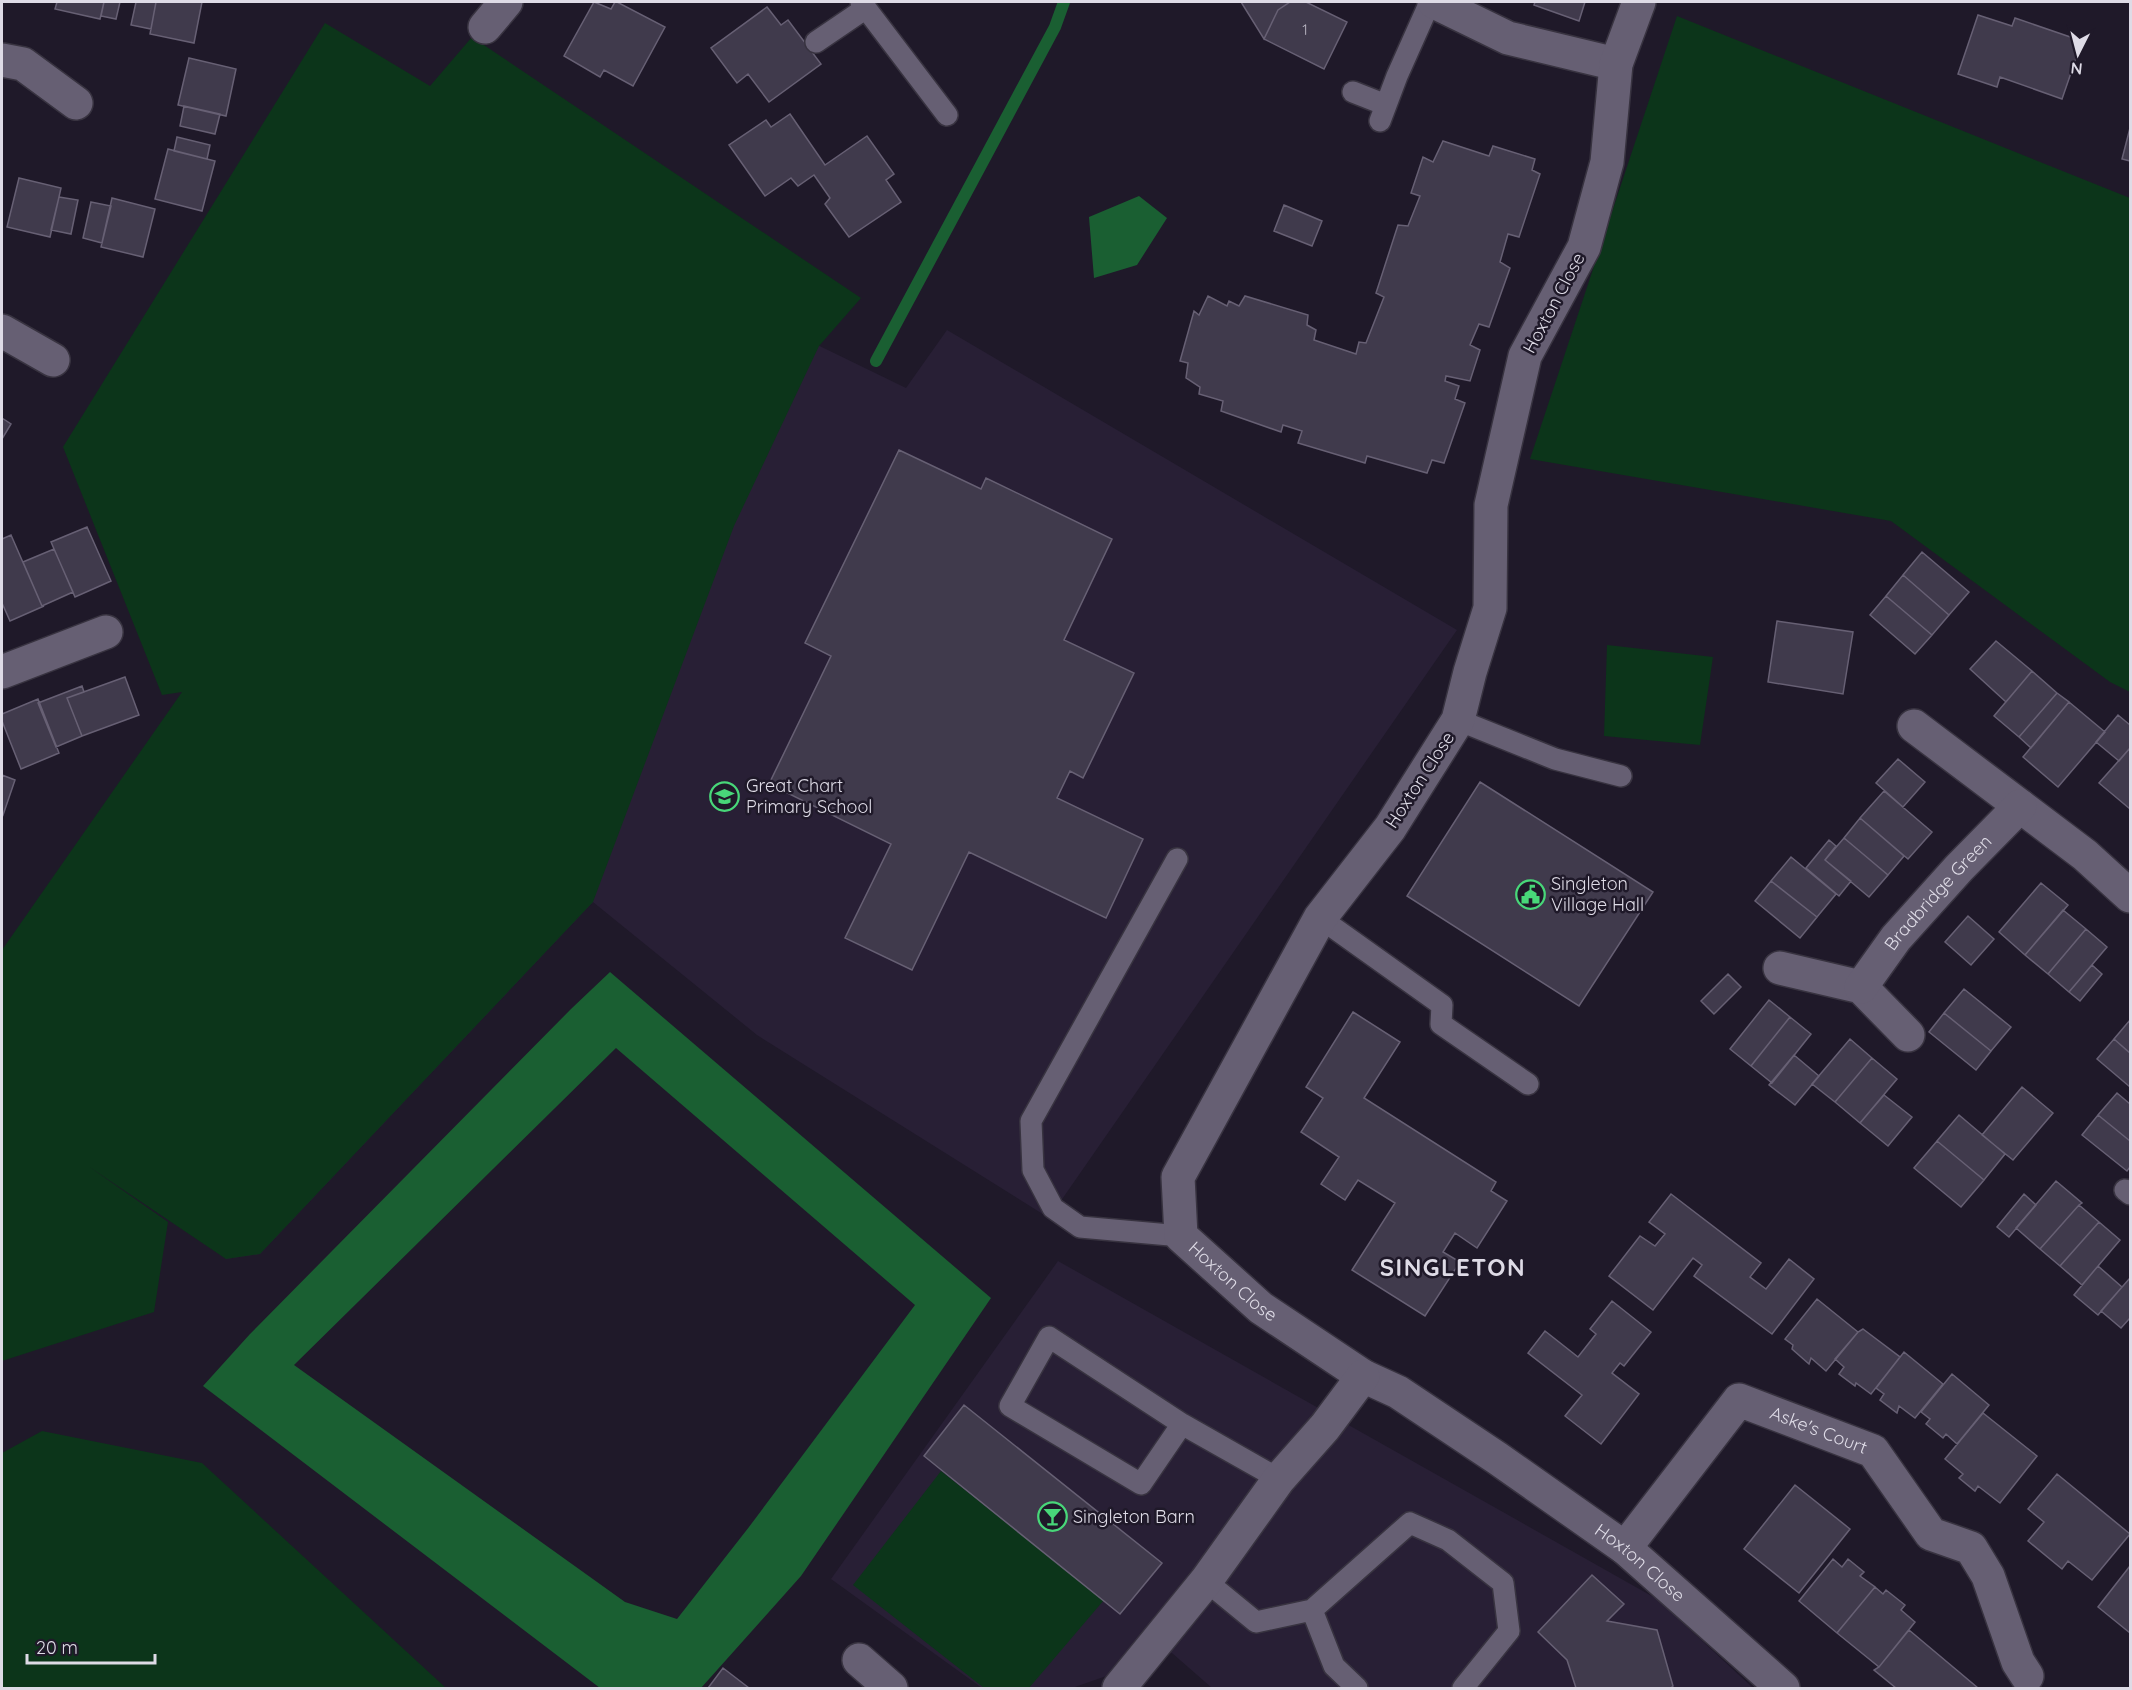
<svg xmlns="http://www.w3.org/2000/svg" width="2132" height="1690" font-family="Quicksand,sans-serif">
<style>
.built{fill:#281f35}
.green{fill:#0c351a}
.water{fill:#1a5f32;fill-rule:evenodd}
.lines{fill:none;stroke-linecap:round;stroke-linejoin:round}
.stream{stroke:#1a5f32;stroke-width:12}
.building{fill:#403a4c;stroke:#676074;stroke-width:1.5}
.service-casing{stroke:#383340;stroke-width:24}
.minor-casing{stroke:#383340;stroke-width:36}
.service{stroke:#665f73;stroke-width:21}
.minor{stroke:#665f73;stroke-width:33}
.labels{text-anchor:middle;stroke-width:5;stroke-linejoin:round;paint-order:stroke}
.number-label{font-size:15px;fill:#b6b3c0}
.street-label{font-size:18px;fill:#dedbe6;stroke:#1f1929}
.poi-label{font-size:18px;fill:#dedbe6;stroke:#1f1929;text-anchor:start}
.district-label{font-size:24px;font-weight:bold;letter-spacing:1.5px;fill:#dedbe6;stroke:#1f1929}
</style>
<rect width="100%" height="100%" fill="#1f1929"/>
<path class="built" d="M601 240 906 388 947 330 1457 630 1049 1218 757 1035 593 902 260 1254 226 1259 2 950Z
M1058 1261 1657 1599 1753 1688H1212L1172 1653 1072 1688H982L831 1579Z"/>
<path class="green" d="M1677 16 2130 198V692L2110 682 1891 521 1530 459Z
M325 23 430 86 472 37 861 298 819 346 734 526 593 902 260 1254 226 1259 88 1166 168 1222 154 1312 2 1361V950L182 692 162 695 63 447Z
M1607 645 1713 657 1700 745 1604 736Z
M42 1431 202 1463 446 1688H2V1453Z
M941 1471 1104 1600 1029 1688H984L853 1585Z"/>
<path class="water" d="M1139 196 1167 218 1137 265 1094 278 1089 217Z
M610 972 991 1298 801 1576 701 1688H600L203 1386 250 1334 571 1009ZM616 1048 915 1305 749 1527 677 1619 625 1602 294 1365Z"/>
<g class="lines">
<path class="stream" d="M876 361 1055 27 1064 2"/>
</g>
<path class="building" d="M57 2H104L100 19 55 9Z
M104 2H120L116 19 101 16Z
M136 2H156L151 29 131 25Z
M156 2H202L194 43 150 34Z
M594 2 611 9 615 2H617L665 27 633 86 604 70 600 77 564 56Z
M1241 2H1290L1278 10 1264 39Z
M1290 2H1306L1347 22 1324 69 1264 39 1278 10Z
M1535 2H1585L1579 21 1534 5Z
M767 7 781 25 788 20 821 64 769 102 748 74 737 83 711 48Z
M1978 15 2012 26 2015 18 2082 41 2062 99 2000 77 1997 87 1958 74Z
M189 58 236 69 226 116 178 105Z
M184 106 220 114 215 134 180 126Z
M790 114 825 165 867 136 894 174 886 180 901 202 849 237 825 204 830 198 814 175 798 186 791 178 765 196 729 145 766 120 771 127Z
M2130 128V161L2122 159Z
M177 137 210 145 207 159 174 151Z
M1443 141 1489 156 1493 146 1535 159 1532 170 1540 174 1519 237 1508 234 1500 262 1510 268 1489 327 1479 324 1470 345 1480 350 1470 381 1446 376 1445 381 1459 386 1455 399 1465 403 1444 463 1432 460 1427 473 1367 456 1365 463 1298 443 1302 431 1283 425 1281 432 1221 411 1223 401 1199 394 1200 387 1186 378 1188 363 1180 361 1194 311 1199 315 1208 296 1227 306 1229 301 1239 306 1245 296 1308 315 1307 325 1316 330 1314 340 1356 354 1359 342 1366 343 1384 297 1376 293 1398 225 1408 226 1420 196 1411 193 1423 157 1433 162Z
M168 149 215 161 202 211 155 199Z
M19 178 61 188 50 237 7 227Z
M59 197 78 200 71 234 51 230Z
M112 198 155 209 143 257 101 247Z
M91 202 111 206 102 243 83 238Z
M1284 205 1322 221 1312 246 1274 231Z
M2 418 11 424 2 439Z
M899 450 981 489 986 478 1112 539 1064 640 1134 673 1083 778 1070 771 1057 798 1143 839 1106 918 969 852 912 970 845 938 891 844 769 784 831 656 805 643Z
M87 527 111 581 75 597 51 542Z
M11 535 42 606H44L10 621 2 603V539Z
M54 549 73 592 42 606 23 562Z
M1922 552 1969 592 1949 615 1903 575Z
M1903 575 1949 615 1932 635 1886 596Z
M1886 596 1932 635 1915 654 1870 615Z
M1777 621 1853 632 1843 694 1768 682Z
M1996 641 2032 671 2006 702 1970 669Z
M2032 671 2057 693 2019 737 1994 716Z
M125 677 139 715 82 736 67 698Z
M82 686 84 692 67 698 82 736 56 747 38 703Z
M2057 693 2069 702 2031 748 2019 737Z
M38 699 59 753 21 769 2 721V714Z
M2069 702 2105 732 2058 787 2023 757Z
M2118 715 2130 725V748L2119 761 2096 742Z
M2130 748V809L2099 783Z
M1898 759 1925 782 1903 807 1876 783Z
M2 775 15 780 3 815 2 814Z
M1480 782 1653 892 1579 1006 1407 896Z
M1884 791 1932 832 1908 859 1860 818Z
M1860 818 1904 856 1888 875 1844 838Z
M1844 838 1888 875 1869 897 1825 860Z
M1829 840 1836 846 1825 860 1851 881 1839 896 1806 868Z
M1791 857 1836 894 1817 917 1771 881Z
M1771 881 1817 917 1800 938 1755 901Z
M2041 883 2068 905 2025 955 1999 932Z
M2063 910 2086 929 2048 974 2025 955Z
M1968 916 1994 939 1971 965 1945 942Z
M2086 929 2107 947 2069 992 2048 974Z
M2092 965 2102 974 2080 1001 2069 992Z
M1728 974 1741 987 1714 1014 1701 1001Z
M1964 989 2011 1027 1991 1051 1944 1013Z
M1769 1000 1790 1017 1751 1066 1730 1049Z
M1353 1012 1400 1042 1364 1098 1496 1182 1491 1191 1507 1201 1477 1248 1455 1233 1443 1252 1460 1262 1425 1316 1352 1270 1395 1203 1358 1180 1345 1200 1321 1184 1339 1157 1301 1132 1323 1098 1306 1087Z
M1944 1013 1991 1051 1976 1070 1929 1032Z
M1790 1017 1811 1034 1772 1083 1751 1066Z
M2130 1020V1053L2114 1039Z
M1850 1039 1872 1058 1835 1102 1812 1084Z
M2114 1039 2130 1053V1087L2097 1059Z
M1794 1055 1819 1076 1795 1105 1769 1085Z
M1872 1058 1897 1079 1860 1123 1835 1102Z
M2022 1087 2053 1113 2013 1160 1982 1135Z
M2117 1093 2130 1104V1141L2098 1115Z
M1884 1095 1912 1117 1888 1146 1860 1123Z
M1959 1115 2005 1154 1984 1180 1937 1141Z
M2098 1115 2130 1141V1167L2127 1171 2082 1135Z
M1937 1141 1984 1180 1961 1207 1914 1168Z
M2056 1181 2082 1203 2079 1205 2040 1249 2016 1228Z
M1671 1194 1761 1263 1750 1277 1766 1289 1789 1259 1814 1279 1772 1334 1694 1276 1702 1265 1693 1258 1653 1310 1609 1276 1640 1236 1655 1246 1665 1234 1649 1222Z
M2024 1194 2036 1205 2009 1237 1997 1227Z
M2079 1205 2099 1222 2060 1266 2040 1249Z
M2099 1222 2120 1240 2082 1285 2060 1266Z
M2098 1266 2122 1287 2098 1315 2074 1295Z
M2130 1278V1318L2121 1328 2101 1311Z
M1817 1299 1858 1332 1826 1371 1811 1358 1809 1364 1792 1349 1793 1345 1785 1339Z
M1612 1301 1651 1332 1624 1366 1620 1363 1612 1373 1639 1394 1601 1444 1565 1416 1582 1395 1528 1353 1545 1331 1578 1357 1596 1334 1590 1329Z
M1863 1329 1900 1357 1871 1394 1856 1383 1855 1386 1839 1374 1844 1367 1835 1359 1858 1332Z
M1904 1352 1943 1384 1915 1418 1899 1406 1897 1413 1880 1400 1884 1394 1876 1388Z
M1952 1374 1989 1405 1957 1444 1946 1434 1943 1438 1926 1424 1930 1419 1921 1412Z
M964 1405 1162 1563 1120 1614 924 1456Z
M1983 1413 2037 1456 2000 1503 1978 1486 1975 1491 1959 1478 1963 1474 1945 1459Z
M2057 1474 2130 1534 2092 1580 2068 1561 2062 1569 2028 1541 2044 1522 2028 1509Z
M1795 1485 1850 1529 1799 1593 1744 1549Z
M1833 1559 1842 1567 1848 1559 1864 1572 1860 1576 1875 1587 1837 1633 1799 1601Z
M2130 1566V1633L2098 1607Z
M1592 1575 1624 1604 1607 1621 1657 1630 1673 1686 1671 1688H1576L1567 1660 1538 1632Z
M1875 1587 1883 1594 1886 1590 1905 1605 1901 1610 1915 1622 1879 1667 1837 1633Z
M1909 1630 1978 1688H1896L1874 1670 1879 1667Z
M723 1668 749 1688H708Z"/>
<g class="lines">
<defs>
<path id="service" d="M861 2 947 115
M816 42 866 8
M1353 92 1386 105
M1380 121 1397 76 1430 2
M1458 720 1555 759 1621 776
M1177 859 1031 1121 1033 1170 1053 1208 1080 1227 1181 1236
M1320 918 1442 1005 1441 1024 1528 1084
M2125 1190 2130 1194
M1182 1424 1141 1484 1010 1406 1049 1337 1182 1424 1279 1479
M1206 1581 1256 1622 1312 1610
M1357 1688 1334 1666 1312 1610 1410 1523 1448 1540 1503 1583 1509 1631 1463 1688"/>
<g id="minor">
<path d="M1434 2 1508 38 1616 64"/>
<path id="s1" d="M1639 2 1616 64 1607 162 1584 247 1525 356 1491 505 1490 608 1470 672 1458 720 1390 828 1320 918 1178 1177 1181 1236 1261 1308 1363 1376 1398 1392 1497 1458 1625 1548 1783 1688"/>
<path d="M485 27 506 2"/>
<path d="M2 60 23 64 76 103"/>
<path d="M2 331 53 360"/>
<path d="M2 672 106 632"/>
<path d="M1914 726 2085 855 2130 896"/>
<path d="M1780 968 1861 987 1908 1035"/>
<path id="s2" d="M1861 987 1896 938 1959 868 2020 806"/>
<path id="s3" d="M1625 1548 1739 1400 1873 1451 1931 1534 1971 1548 1988 1576 2018 1662 2027 1676"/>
<path d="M859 1660 891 1688"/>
<path d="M1119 1688 1206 1581 1279 1479 1325 1427 1363 1376"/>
</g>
</defs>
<use href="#service" class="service-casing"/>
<use href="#minor" class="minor-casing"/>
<use href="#service" class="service"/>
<use href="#minor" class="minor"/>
</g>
<defs>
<symbol id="school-ring" viewBox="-11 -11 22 22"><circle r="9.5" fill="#1f1929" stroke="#48d779" stroke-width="1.5"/><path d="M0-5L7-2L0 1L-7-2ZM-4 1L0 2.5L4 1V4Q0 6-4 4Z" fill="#48d779"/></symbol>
<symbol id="civic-ring" viewBox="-11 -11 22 22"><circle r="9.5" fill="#1f1929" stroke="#48d779" stroke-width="1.5"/><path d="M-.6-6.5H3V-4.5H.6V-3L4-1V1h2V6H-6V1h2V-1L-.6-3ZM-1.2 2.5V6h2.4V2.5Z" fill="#48d779"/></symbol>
<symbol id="bar-ring" viewBox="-11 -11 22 22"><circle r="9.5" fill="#1f1929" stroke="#48d779" stroke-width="1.5"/><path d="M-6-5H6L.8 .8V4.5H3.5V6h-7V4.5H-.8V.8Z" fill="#48d779"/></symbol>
</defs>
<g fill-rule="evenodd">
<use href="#school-ring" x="708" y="780" width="33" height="33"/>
<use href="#civic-ring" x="1514" y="878" width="33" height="33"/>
<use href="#bar-ring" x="1036" y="1500" width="33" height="33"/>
</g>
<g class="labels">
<g class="number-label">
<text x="1305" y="35">1</text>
</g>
<g class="street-label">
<text transform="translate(1554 303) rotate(-62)" y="6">Hoxton Close</text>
<text transform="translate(1420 780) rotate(-57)" y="6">Hoxton Close</text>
<text dy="6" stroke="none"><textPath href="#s2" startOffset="122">Bradbridge Green</textPath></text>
<text dy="6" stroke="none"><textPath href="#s1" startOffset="1414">Hoxton Close</textPath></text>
<text dy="6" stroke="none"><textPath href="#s3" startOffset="272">Aske's Court</textPath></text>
<text dy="6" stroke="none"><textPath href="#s1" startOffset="1910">Hoxton Close</textPath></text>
</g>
<g class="poi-label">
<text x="746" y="792">Great Chart<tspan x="746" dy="21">Primary School</tspan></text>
<text x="1551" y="890">Singleton<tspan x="1551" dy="21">Village Hall</tspan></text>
<text x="1073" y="1523">Singleton Barn</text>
</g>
<g class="district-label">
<text x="1453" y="1276">SINGLETON</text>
</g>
</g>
<rect width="2132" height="1690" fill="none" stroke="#dedbe6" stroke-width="6"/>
<g transform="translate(2078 54) rotate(186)" stroke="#1f1929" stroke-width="4.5" paint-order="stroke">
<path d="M0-4.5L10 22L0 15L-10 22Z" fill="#dedbe6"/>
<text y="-9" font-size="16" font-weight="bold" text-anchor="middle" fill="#dedbe6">N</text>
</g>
<path d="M27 1654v9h128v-9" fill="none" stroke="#dedbe6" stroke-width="3"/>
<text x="36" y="1654" font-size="18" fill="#dedbe6" stroke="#1f1929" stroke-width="4.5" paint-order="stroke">20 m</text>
</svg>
